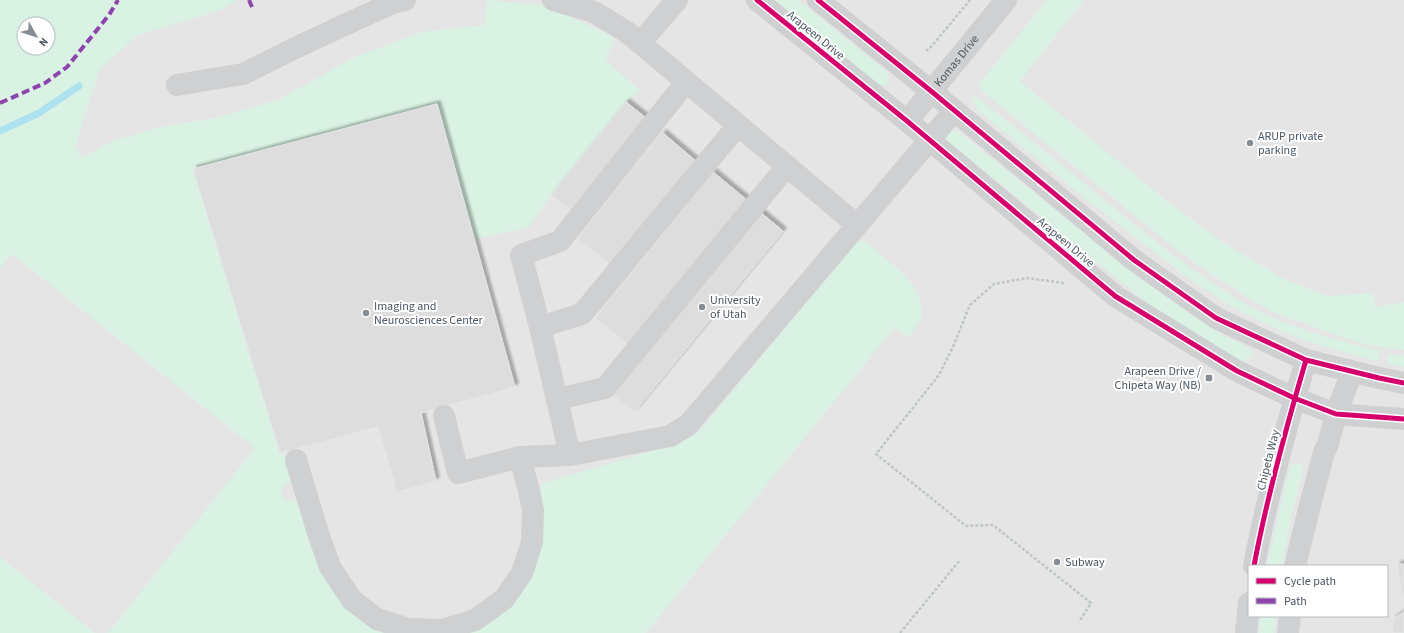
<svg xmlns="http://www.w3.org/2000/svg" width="1404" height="633" font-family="'Source Sans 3',sans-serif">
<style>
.education{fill:#e6e5e6;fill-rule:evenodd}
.green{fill:#d9f2e3;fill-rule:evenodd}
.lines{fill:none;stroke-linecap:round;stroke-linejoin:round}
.stream{stroke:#aee2f0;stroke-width:7}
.building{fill:#ddddde;stroke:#e5e6e7;filter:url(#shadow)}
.path{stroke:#bcc7c4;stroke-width:2.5;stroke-dasharray:3 2;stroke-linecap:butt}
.minor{stroke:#ced0d2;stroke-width:22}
.quiet{stroke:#8e44ad;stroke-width:4;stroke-dasharray:8 4;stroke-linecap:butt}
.cycleway-casing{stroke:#fff;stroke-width:8}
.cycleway{stroke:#d6006c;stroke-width:5}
.poi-dot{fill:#868d94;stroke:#fff;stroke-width:1.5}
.labels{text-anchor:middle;stroke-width:4;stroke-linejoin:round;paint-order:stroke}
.street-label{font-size:12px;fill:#4a5661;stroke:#fff}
.poi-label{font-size:12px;fill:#4a5661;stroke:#fff;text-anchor:start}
</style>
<defs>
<filter id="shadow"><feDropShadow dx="3.5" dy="-3.5" stdDeviation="1" flood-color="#0004"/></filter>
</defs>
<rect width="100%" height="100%" fill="#f4f4f4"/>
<path class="education" d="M0 0H1404V633H0ZM24 24H48V48H24ZM1249 566H1387V616H1249Z"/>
<path class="green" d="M0 0H237L221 10 138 35 100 69 75 147 83 157 113 141 161 127 219 117 278 100 353 58 421 32 485 25 486 0 544 5 614 37 606 61 640 90 626 102 551 195 528 228 474 239 437 104 193 169 280 453 291 461 293 479 281 488 285 502 293 500 305 506 329 569 398 633H108L255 448 12 254 0 268ZM24 24H48V48H24Z
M774 0H798L884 70 889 77 888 83 885 86 879 85Z
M1047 0H1084L1020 81 1172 205 1224 243 1282 278 1327 296 1373 293 1376 307 1404 302V350L1365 345 1272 312 1223 282 1181 253 982 91 979 84Z
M971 95 979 99C1024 135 1069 171 1113 207 1157 243 1201 279 1251 307 1291 329 1336 340 1380 351L1377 361 1312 343 1272 327 1234 308 1184 275 1087 200 980 112 974 104Z
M952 130 959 132 1135 275 1195 317 1224 336 1242 344 1252 351V356L1250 358 1241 361 1160 313 946 140V134Z
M865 241 902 273 915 288 921 302V319L908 338 895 327 646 633H462L507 609 538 494 543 483 679 443 698 433 857 242Z
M1389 354 1404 356V367L1389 364 1387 361Z
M1297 463 1302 465 1303 470 1292 512 1282 566H1267L1290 467 1292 464Z
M0 557 95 633H0Z
M1260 616H1275L1274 633H1259Z"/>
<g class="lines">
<path class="stream" d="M0 131 39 113 79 86"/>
</g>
<path class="building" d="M626 102 650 121 575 214 551 195Z
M437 104 515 387 421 413 436 481 397 492 378 427 280 453 193 169Z
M663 133 697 162 612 266 577 238Z
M713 172 748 201 630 346 595 318Z
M760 212 783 231 634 412 611 393Z
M1404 564V601L1397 565Z
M1404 612V633H1393L1392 630 1394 618Z"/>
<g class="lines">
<path class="path" d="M926 51 931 47 970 0
M1064 283 1027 278 994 284 970 305 952 349 939 375 876 454 966 526 993 525 1091 603 1079 622
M900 633 960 560"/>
<g class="minor">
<path d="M553 0 594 12 627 32 857 225"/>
<path d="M757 0 907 121 1115 296 1237 371 1294 398 1336 414 1404 419"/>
<path d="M818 0 931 91 1134 260 1216 318 1306 360 1379 378 1404 383"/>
<path d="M640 43 677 0"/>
<path d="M686 82 560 241 521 255 540 327 570 455 670 436 688 425 954 111"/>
<path d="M177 85 243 74 295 48 392 3 405 0"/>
<path id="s1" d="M907 121 1006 0"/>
<path d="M540 327 582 314 738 125"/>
<path d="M558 399 605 388 787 166"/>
<path d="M444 416 458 473 520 457"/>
<path d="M296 460 319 536 330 567 352 600 377 619 408 629 442 630 475 620 504 599 522 573 532 542 533 510 529 491 520 457 570 455"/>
<path d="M1254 566C1267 496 1286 428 1306 360"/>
<path d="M1295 566 1309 509 1324 452 1328 444 1336 414 1352 372"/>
<path d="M1246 633 1249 603"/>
<path d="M1288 633 1290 616"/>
</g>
<path class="quiet" d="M249 0 252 7
M0 103 45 83 67 67 109 15 118 0"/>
<defs>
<path id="cycleway" d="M757 0 907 121 1115 296 1237 371 1294 398 1336 414 1404 419
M818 0 931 91 1134 260 1216 318 1306 360 1379 378 1404 383
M1254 566C1267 496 1286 428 1306 360"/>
</defs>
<use href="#cycleway" class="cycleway-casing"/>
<use href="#cycleway" class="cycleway"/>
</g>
<g class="poi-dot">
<circle cx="1250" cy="143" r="4"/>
<circle cx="702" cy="307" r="4"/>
<circle cx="366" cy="313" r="4"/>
<rect x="1205" y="374" width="8" height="8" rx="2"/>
<circle cx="1057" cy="562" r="4"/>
</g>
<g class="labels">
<g class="street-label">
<text transform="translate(816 35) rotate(39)" y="4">Arapeen Drive</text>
<text dy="4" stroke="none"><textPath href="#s1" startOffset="78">Komas Drive</textPath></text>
<text transform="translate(1066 242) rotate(40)" y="4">Arapeen Drive</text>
<text transform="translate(1268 460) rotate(-76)" y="4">Chipeta Way</text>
</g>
<g class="poi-label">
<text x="1258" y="140">ARUP private<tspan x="1258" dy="14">parking</tspan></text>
<text x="710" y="304">University<tspan x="710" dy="14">of Utah</tspan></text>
<text x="374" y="310">Imaging and<tspan x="374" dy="14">Neurosciences Center</tspan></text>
<text x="1201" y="375" text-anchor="end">Arapeen Drive /<tspan x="1201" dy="14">Chipeta Way (NB)</tspan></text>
<text x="1065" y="566">Subway</text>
</g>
</g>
<rect x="1248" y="565" width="140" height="52" fill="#ffffff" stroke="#b7bbc0"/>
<rect x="1256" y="578" width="20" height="6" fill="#d6006c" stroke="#b7bbc0"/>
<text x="1284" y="585" font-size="12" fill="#4a5661">Cycle path</text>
<rect x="1256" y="598" width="20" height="6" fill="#8e44ad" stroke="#b7bbc0"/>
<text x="1284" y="605" font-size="12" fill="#4a5661">Path</text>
<g transform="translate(36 36) rotate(129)"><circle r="19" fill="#ffffff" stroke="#b7bbc0"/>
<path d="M0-3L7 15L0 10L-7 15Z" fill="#868d94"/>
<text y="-6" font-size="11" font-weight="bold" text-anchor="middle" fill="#4a5661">N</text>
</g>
</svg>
